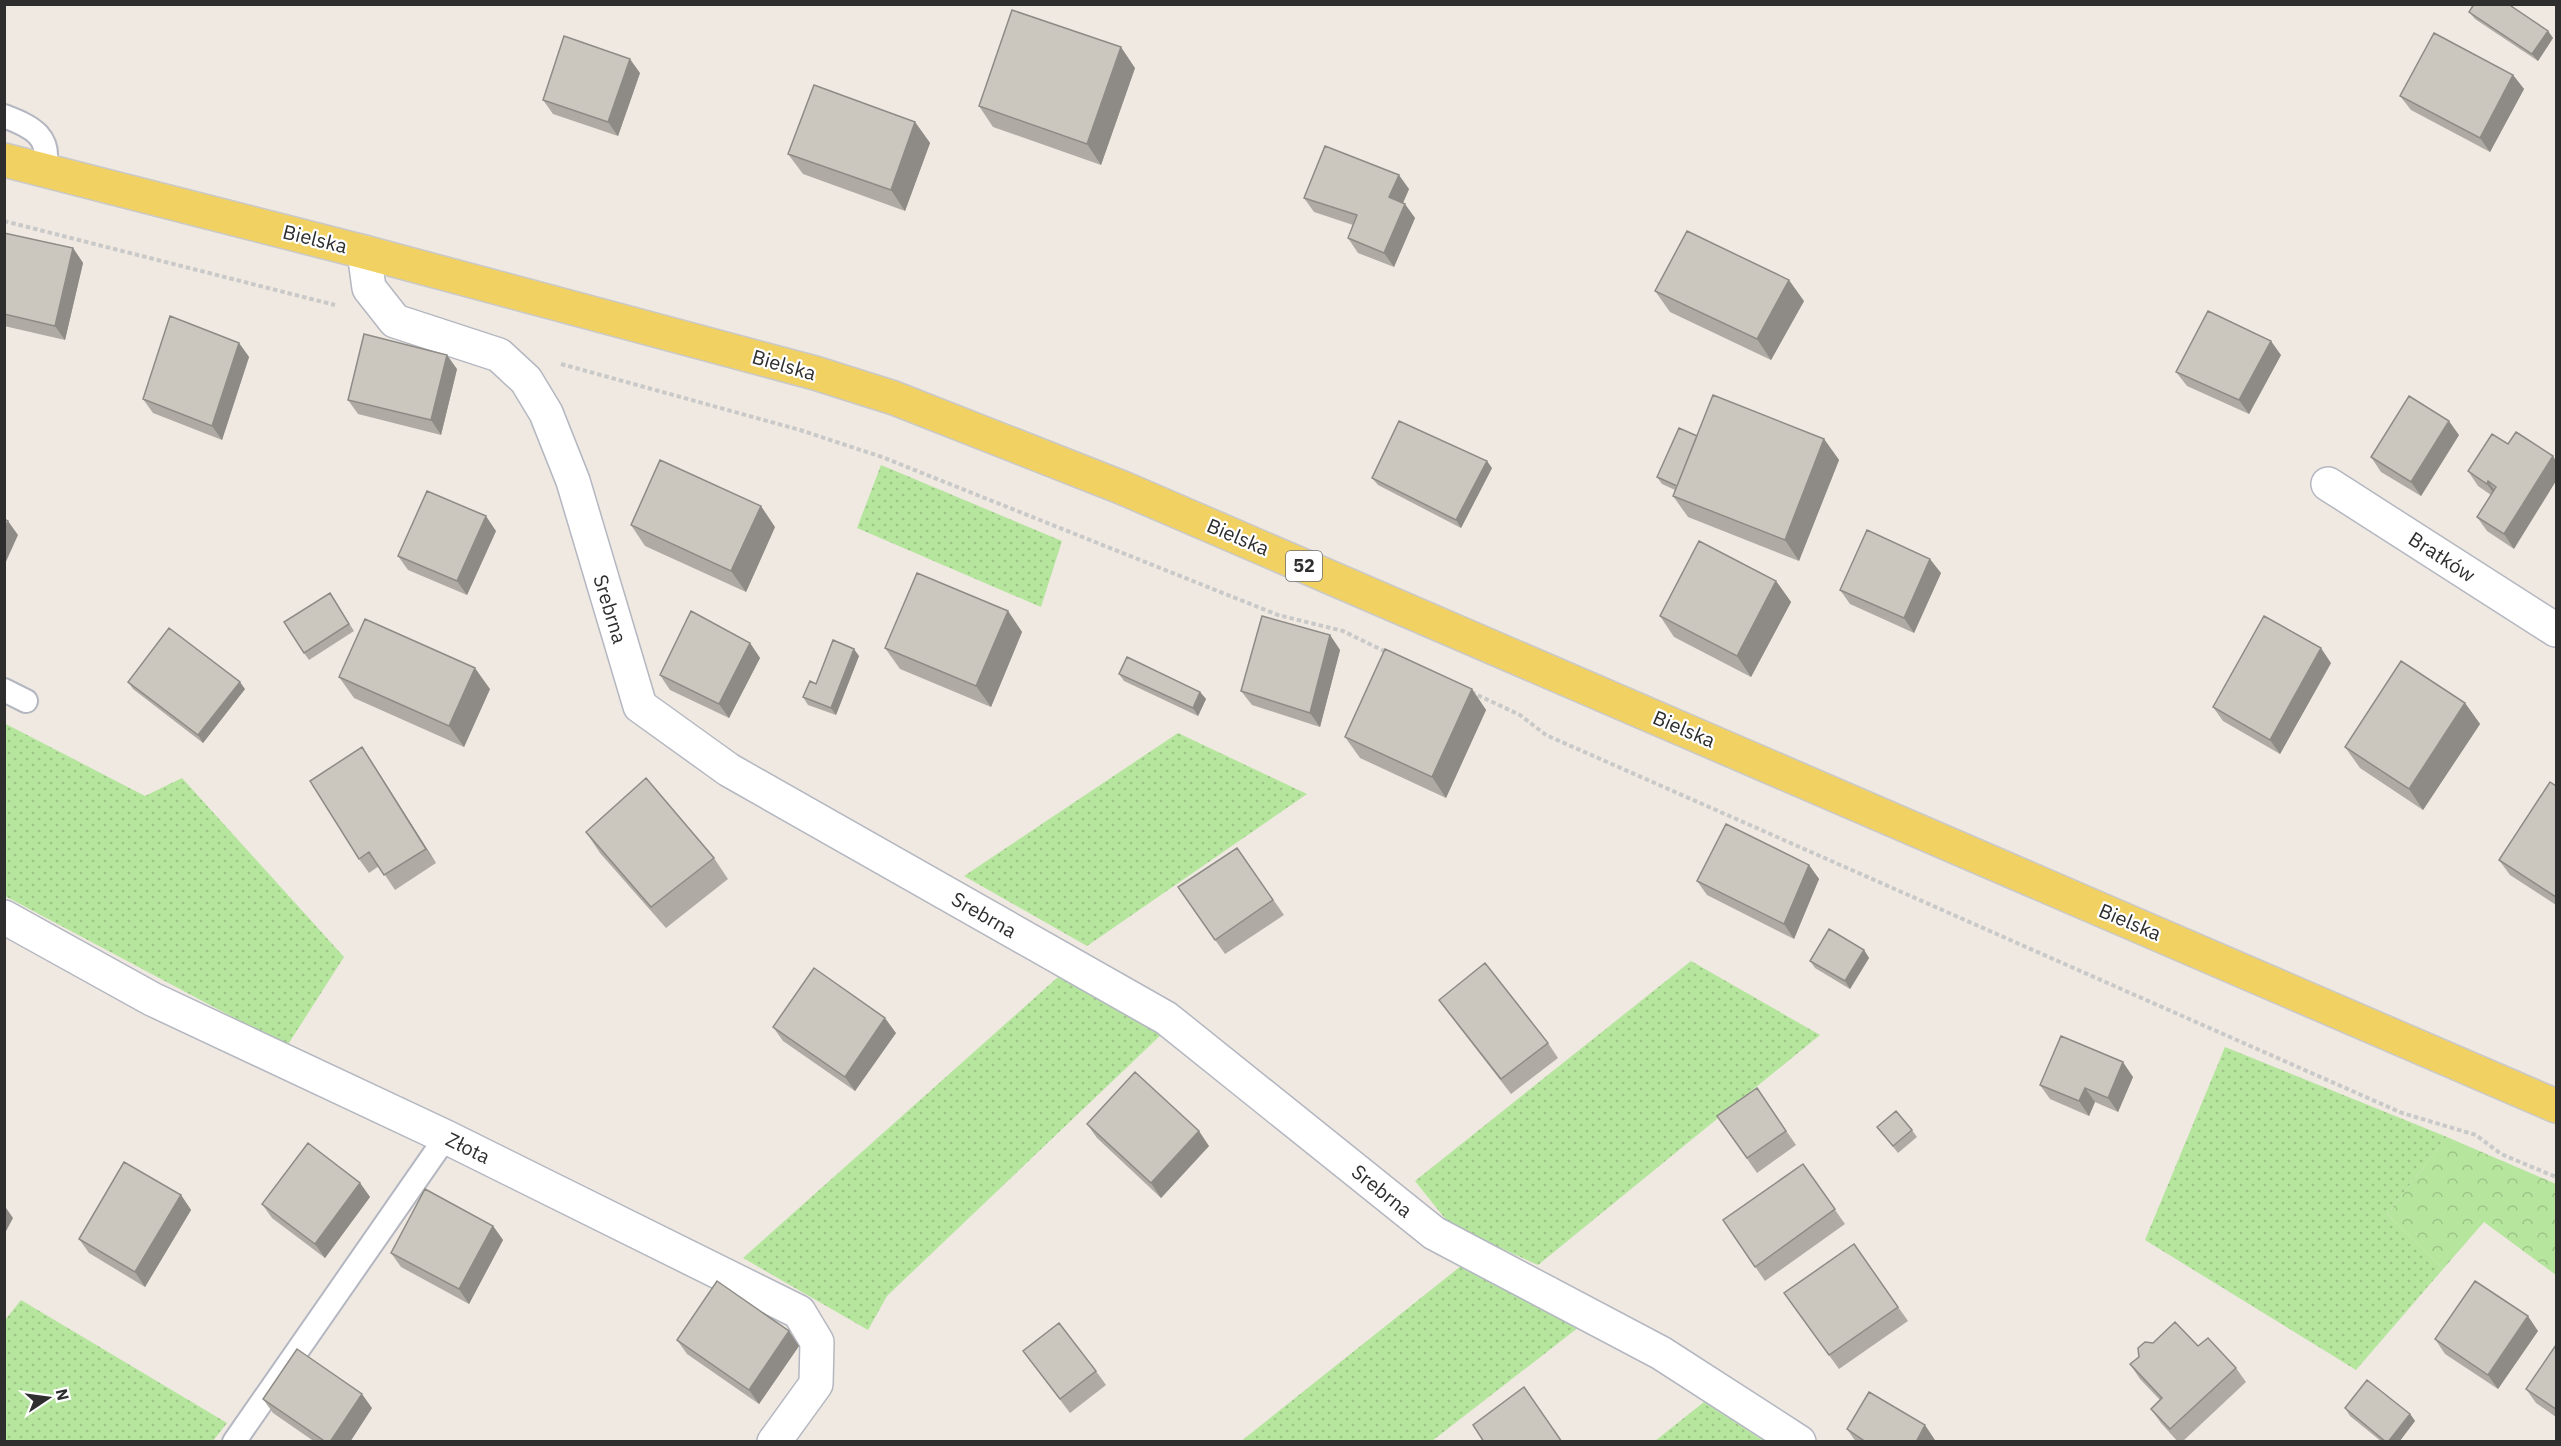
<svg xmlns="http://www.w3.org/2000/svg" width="2561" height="1446" font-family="'IBM Plex Sans',sans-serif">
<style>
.grass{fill:url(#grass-dots)}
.forest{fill:url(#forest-crowns)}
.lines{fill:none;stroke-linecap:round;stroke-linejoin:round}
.service-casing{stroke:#b4b7c1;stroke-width:26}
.minor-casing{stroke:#b4b7c1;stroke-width:36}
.primary-casing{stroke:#c9c9c9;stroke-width:36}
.path{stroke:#c9c9c9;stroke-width:4;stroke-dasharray:4.5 3;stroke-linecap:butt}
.service{stroke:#fff;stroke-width:22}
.minor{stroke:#fff;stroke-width:33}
.primary{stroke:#f2d163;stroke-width:33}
.wall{fill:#afaba4}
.shaded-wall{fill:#8e8b86}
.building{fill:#cbc7bf;stroke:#8e8b86;stroke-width:1.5}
.labels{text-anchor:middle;stroke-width:4.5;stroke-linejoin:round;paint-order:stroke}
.shield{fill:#fff;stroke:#6d6d6d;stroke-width:1.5}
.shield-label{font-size:18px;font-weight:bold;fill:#2e2e2e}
.street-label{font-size:20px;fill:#2e2e2e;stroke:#fff}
</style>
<defs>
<pattern id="grass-dots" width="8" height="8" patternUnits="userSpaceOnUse" patternTransform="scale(1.5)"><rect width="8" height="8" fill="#b6e59e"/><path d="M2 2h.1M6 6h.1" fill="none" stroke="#9dc588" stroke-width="1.8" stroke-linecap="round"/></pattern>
<pattern id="forest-crowns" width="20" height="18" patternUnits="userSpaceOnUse" patternTransform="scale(1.5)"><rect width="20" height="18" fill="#b6e59e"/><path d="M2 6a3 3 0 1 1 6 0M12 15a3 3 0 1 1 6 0" fill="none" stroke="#9dc588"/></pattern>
</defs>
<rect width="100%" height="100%" fill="#efe9e1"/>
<path class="grass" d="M881 465 1062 541 1041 607 857 528Z
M4 723 145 796 182 778 344 957 287 1046 5 896Z
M1178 733 1307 794 1087 946 964 876Z
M1691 961 1820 1035 1538 1265 1451 1226 1415 1181Z
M1058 977 1164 1032 887 1296 868 1330 743 1258Z
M2225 1047 2447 1137 2387 1214 2443 1269 2356 1370 2145 1240Z
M1461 1266 1579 1327 1432 1441 1240 1442Z
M21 1300 227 1423 213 1441H5V1320Z
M1704 1402 1764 1441H1655Z"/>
<path class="forest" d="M2447 1137 2556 1184V1275L2484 1222 2443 1269 2387 1214Z"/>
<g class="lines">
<defs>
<path id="service" d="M4 116C33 127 53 137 44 171
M4 690 26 701
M234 1442 446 1137"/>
<path id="minor" d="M364 252 369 288 395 321 499 355 526 380 546 413 573 481 640 706 729 770 1166 1018 1434 1233 1661 1353 1799 1442
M2328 484 2556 630
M4 917 152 999 446 1137 799 1312 817 1342 816 1384 774 1442"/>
<path id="primary" d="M4 160 364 252 815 373 894 398 1123 488 2556 1106"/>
</defs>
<use href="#service" class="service-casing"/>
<use href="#minor" class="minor-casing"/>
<use href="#primary" class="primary-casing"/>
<path class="path" d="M4 221 335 305
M561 364 800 430 882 457 1278 615 1343 631 1388 653
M1471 692 1520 715 1546 735 2402 1113 2476 1135 2501 1154 2556 1177"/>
<use href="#service" class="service"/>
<use href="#minor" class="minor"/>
<use href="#primary" class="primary"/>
</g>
<path class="wall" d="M2469 12 2548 31 2553 38 2538 61 2475 19Z
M1135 68 1101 165 993 127 979 106Z
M640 73 618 136 553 114 543 100Z
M2513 75 2524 89 2490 152 2411 110 2400 96Z
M915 122 930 143 905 211 803 174 788 154Z
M1409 189 1403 203 1415 218 1394 267 1358 253 1348 238 1353 225 1314 212 1304 198Z
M4 233 73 248 83 263 65 340 4 326Z
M1655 291 1804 301 1771 360 1670 312Z
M239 343 249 357 222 440 153 413 143 399Z
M2281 355 2249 414 2187 386 2176 372Z
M457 369 441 435 358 414 348 400Z
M2459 435 2421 496 2381 472 2371 457Z
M1697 436 1824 439 1839 460 1799 561 1688 517 1673 496 1675 490 1662 484 1657 477Z
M2508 444 2514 549 2487 531 2477 517 2491 495 2478 486 2468 471Z
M1492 468 1461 528 1378 485 1372 478Z
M631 525 775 527 746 592 645 546Z
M496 531 467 595 408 570 398 556Z
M1941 573 1914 633 1850 604 1840 590Z
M1776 581 1791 602 1751 677 1674 637 1660 616Z
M335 601 354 631 309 660 304 653Z
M1008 611 1022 632 991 707 900 669 885 648Z
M1330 635 1340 650 1320 727 1252 705 1241 691Z
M750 643 760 658 729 718 670 690 660 675Z
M859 656 836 715 808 705 803 697 816 684Z
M2331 663 2280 754 2223 721 2213 707Z
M1119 674 1200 692 1206 699 1198 716 1124 681Z
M339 677 490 689 464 747 354 698Z
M128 682 245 689 203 743 133 689Z
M1472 689 1486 710 1446 798 1360 758 1345 737Z
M2465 703 2480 724 2423 810 2360 768 2345 747Z
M362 747 372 762 436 863 395 890 379 866 369 873 359 859Z
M2556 786V905L2510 875 2499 860Z
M586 832 714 858 728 879 666 928 600 853Z
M1237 848 1284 915 1225 954 1178 887Z
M1809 865 1819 879 1794 939 1707 895 1697 881Z
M1864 950 1869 958 1850 989 1815 968 1810 961Z
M1439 1000 1548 1043 1558 1058 1511 1094 1449 1014Z
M773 1027 896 1033 855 1091 783 1041Z
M2133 1077 2118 1112 2095 1102 2089 1116 2050 1099 2040 1085Z
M1757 1088 1796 1145 1757 1173 1717 1116Z
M1087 1124 1209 1146 1161 1198 1097 1138Z
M1877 1127 1912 1130 1917 1137 1898 1153Z
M1803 1164 1845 1224 1765 1281 1723 1220Z
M360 1183 370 1197 325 1258 272 1218 262 1204Z
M181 1195 191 1210 145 1287 89 1253 79 1239Z
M493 1226 503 1240 469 1304 401 1267 391 1253Z
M1854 1244 1908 1321 1839 1369 1784 1293Z
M789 1331 799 1346 759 1404 687 1354 677 1340Z
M2538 1331 2498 1389 2445 1354 2435 1339Z
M2153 1343 2198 1346 2236 1368 2246 1382 2182 1442H2178L2161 1423 2151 1409 2160 1400 2140 1379 2130 1364Z
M2556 1345V1417L2536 1403 2526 1389Z
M1023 1351 1096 1371 1106 1385 1070 1413Z
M263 1399 372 1408 350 1442H315L273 1413Z
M2345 1408 2410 1414 2415 1421 2399 1442H2382L2350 1416Z
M1847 1429 1935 1440 1934 1442H1856Z"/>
<path class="shaded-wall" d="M2548 31 2553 38 2538 61 2532 54Z
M1121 47 1135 68 1101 165 1087 144Z
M630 59 640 73 618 136 608 122Z
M2513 75 2524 89 2490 152 2480 138Z
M915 122 930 143 905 211 891 190Z
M1399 175 1409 189 1399 212 1389 197Z
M1405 204 1415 218 1394 267 1384 253Z
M73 248 83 263 65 340 55 326Z
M1789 280 1804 301 1771 360 1757 339Z
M2271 341 2281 355 2249 414 2239 400Z
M239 343 249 357 222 440 212 426Z
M447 355 457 369 441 435 431 420Z
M2449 421 2459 435 2421 496 2411 482Z
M1824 439 1839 460 1799 561 1785 540Z
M2553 456 2556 461V481L2514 549 2504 534Z
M1487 461 1492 468 1461 528 1456 520Z
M2488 481 2498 495 2497 498 2487 484Z
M761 506 775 527 746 592 731 571Z
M486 516 496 531 467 595 457 581Z
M8 521 18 535 4 566V529Z
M1930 559 1941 573 1914 633 1904 618Z
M1776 581 1791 602 1751 677 1737 656Z
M1008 611 1022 632 991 707 976 686Z
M1330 635 1340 650 1320 727 1310 713Z
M750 643 760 658 729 718 719 704Z
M2321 648 2331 663 2280 754 2270 740Z
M854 649 859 656 836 715 831 708Z
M475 668 490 689 464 747 449 726Z
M240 682 245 689 203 743 198 735Z
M1472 689 1486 710 1446 798 1432 777Z
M1200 692 1206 699 1198 716 1193 708Z
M2465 703 2480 724 2423 810 2409 789Z
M362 747 372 762 436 863 426 849Z
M1809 865 1819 879 1794 939 1784 924Z
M1864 950 1869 958 1850 989 1845 981Z
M885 1018 896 1033 855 1091 845 1077Z
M2123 1062 2133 1077 2118 1112 2108 1098Z
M2085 1088 2095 1102 2089 1116 2079 1101Z
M1199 1131 1209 1146 1161 1198 1151 1183Z
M360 1183 370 1197 325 1258 315 1244Z
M181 1195 191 1210 145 1287 135 1272Z
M4 1205 13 1218 4 1235Z
M493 1226 503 1240 469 1304 459 1289Z
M2528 1316 2538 1331 2498 1389 2488 1375Z
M789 1331 799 1346 759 1404 749 1390Z
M362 1394 372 1408 350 1442H330Z
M2410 1414 2415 1421 2399 1442H2388Z
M1925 1425 1935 1440 1934 1442H1916Z"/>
<path class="building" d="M2474 4H2508L2548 31 2532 54 2469 12Z
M1012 10 1121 47 1087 144 979 106Z
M2434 33 2513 75 2480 138 2400 96Z
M564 36 630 59 608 122 543 100Z
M814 85 915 122 891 190 788 154Z
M1325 146 1399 175 1389 197 1405 204 1384 253 1348 238 1357 215 1304 198Z
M1687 231 1789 280 1757 339 1655 291Z
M4 233 73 248 55 326 4 314Z
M2208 311 2271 341 2239 400 2176 372Z
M170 316 239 343 212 426 143 399Z
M364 334 447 355 431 420 348 400Z
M1713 395 1824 439 1785 540 1673 496Z
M2409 396 2449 421 2411 482 2371 457Z
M1399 421 1487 461 1456 520 1372 478Z
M1679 428 1697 436 1677 486 1657 477Z
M2516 432 2553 456 2504 534 2477 517 2496 487 2488 481 2487 484 2468 471 2492 434 2508 444Z
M660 460 761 506 731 571 631 525Z
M427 491 486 516 457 581 398 556Z
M4 519 8 521 4 529Z
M1867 530 1930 559 1904 618 1840 590Z
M1699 541 1776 581 1737 656 1660 616Z
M917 573 1008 611 976 686 885 648Z
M330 593 349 624 304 653 284 622Z
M691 611 750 643 719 704 660 675Z
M1262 616 1330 635 1310 713 1241 691Z
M2264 616 2321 648 2270 740 2213 707Z
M365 619 475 668 449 726 339 677Z
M169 628 240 682 198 735 128 682Z
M833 640 854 649 831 708 803 697 810 681 816 684Z
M1385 649 1472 689 1432 777 1345 737Z
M1127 657 1200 692 1193 708 1119 674Z
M2401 661 2465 703 2409 789 2345 747Z
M362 747 426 849 384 875 369 852 359 859 310 781Z
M646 778 714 858 651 907 586 832Z
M2550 782 2556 786V897L2499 860Z
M1726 824 1809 865 1784 924 1697 881Z
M1237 848 1273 900 1215 940 1178 887Z
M1829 929 1864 950 1845 981 1810 961Z
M1485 963 1548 1043 1501 1079 1439 1000Z
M814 968 885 1018 845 1077 773 1027Z
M2061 1036 2123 1062 2108 1098 2085 1088 2079 1101 2040 1085Z
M1135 1072 1199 1131 1151 1183 1087 1124Z
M1757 1088 1786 1131 1747 1158 1717 1116Z
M1896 1111 1912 1130 1893 1146 1877 1127Z
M308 1143 360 1183 315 1244 262 1204Z
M124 1162 181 1195 135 1272 79 1239Z
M1803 1164 1835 1209 1755 1267 1723 1220Z
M425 1189 493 1226 459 1289 391 1253Z
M1854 1244 1898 1307 1829 1355 1784 1293Z
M717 1281 789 1331 749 1390 677 1340Z
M2475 1281 2528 1316 2488 1375 2435 1339Z
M2175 1322 2198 1346 2208 1338 2236 1368 2170 1429 2151 1409 2162 1398 2130 1364 2139 1357 2138 1348 2145 1342 2153 1343Z
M1059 1323 1096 1371 1060 1399 1023 1351Z
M2556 1345V1409L2526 1389Z
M297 1349 362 1394 330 1442H326L263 1399Z
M2367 1380 2410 1414 2388 1442H2386L2345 1408Z
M1524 1387 1562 1442H1484L1473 1425Z
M1869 1392 1925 1425 1916 1442H1866L1847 1429Z"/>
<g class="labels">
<rect class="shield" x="1286" y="551" width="36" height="30" rx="4.5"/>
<g class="shield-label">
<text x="1304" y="572">52</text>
</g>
<g class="street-label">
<text transform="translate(315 239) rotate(14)" y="7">Bielska</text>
<text transform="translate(784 365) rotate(16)" y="7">Bielska</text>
<text transform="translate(1238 537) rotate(23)" y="7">Bielska</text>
<text transform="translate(2442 557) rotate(33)" y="7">Bratków</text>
<text transform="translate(610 609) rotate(73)" y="7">Srebrna</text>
<text transform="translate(1684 729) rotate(23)" y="7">Bielska</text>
<text transform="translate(984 915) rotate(30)" y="7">Srebrna</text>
<text transform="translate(2130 922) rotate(23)" y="7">Bielska</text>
<text transform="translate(468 1148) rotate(26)" y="7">Złota</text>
<text transform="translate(1382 1191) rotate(39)" y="7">Srebrna</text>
</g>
</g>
<rect width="2561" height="1446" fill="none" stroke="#2e2e2e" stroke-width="12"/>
<g transform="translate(48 1398) rotate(77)" stroke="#ffffff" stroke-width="4.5" paint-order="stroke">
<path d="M0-4.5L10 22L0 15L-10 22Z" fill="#2e2e2e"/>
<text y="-9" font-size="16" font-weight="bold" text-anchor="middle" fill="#2e2e2e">N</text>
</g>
</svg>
